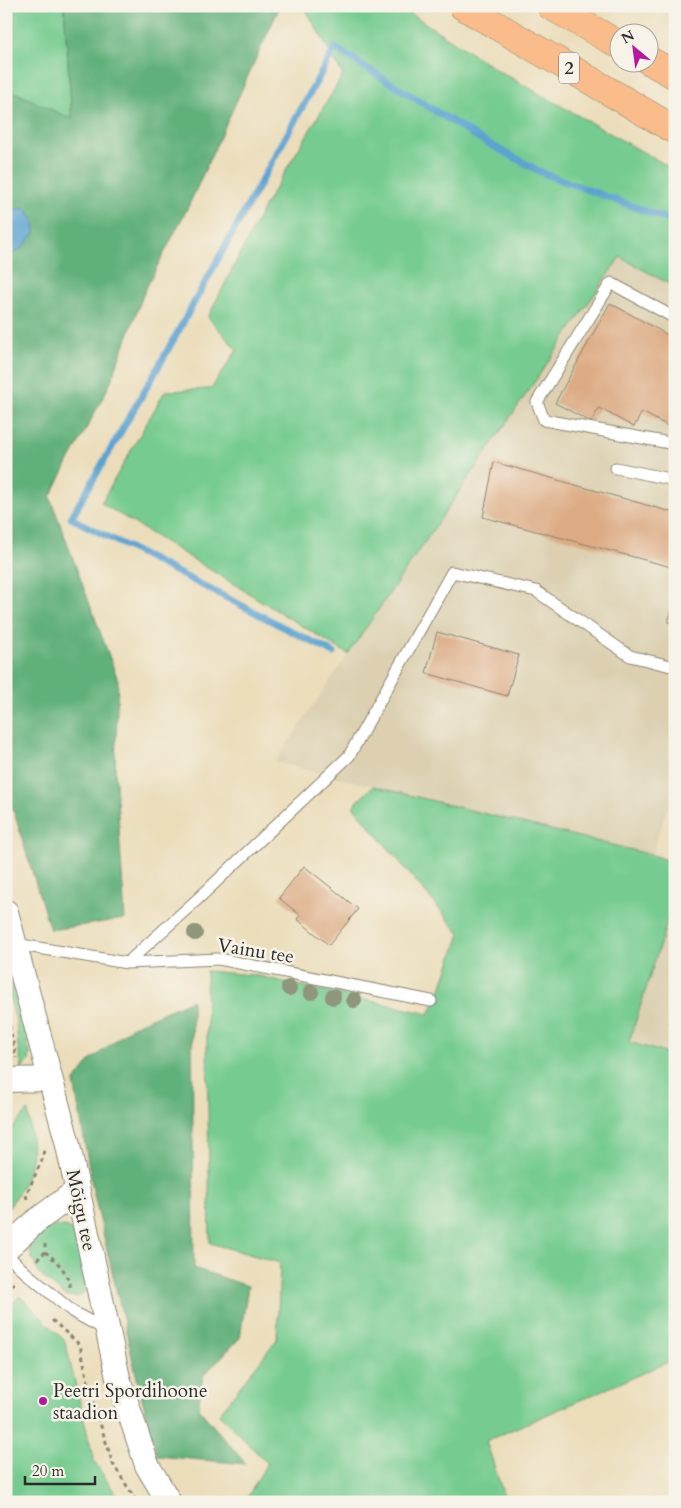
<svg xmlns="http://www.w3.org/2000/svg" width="681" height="1508" font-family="Cardo,serif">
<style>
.built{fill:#dcd0b1}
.green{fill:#76cc90;stroke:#507c5e}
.forest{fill:#60b07a;stroke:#466e52}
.water{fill:#5ba3d2;stroke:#43677e}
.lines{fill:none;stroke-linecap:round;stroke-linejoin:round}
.stream{stroke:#5ba3d2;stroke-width:7}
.building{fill:#dcaa83}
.lane-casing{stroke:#8b8472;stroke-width:13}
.street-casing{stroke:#8b8472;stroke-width:26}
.highway-casing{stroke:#8b8472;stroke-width:29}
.path{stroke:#8b8472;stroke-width:3;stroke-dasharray:4 4;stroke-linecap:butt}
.lane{stroke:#fff;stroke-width:11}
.street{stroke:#fff;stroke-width:24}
.highway{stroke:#f9bc8a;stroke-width:28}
.tree{fill:#8e967c}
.poi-dot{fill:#b5179e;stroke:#f7f3e8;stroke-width:2}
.labels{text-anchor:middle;stroke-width:5;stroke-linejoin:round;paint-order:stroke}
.shield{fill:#f7f3e8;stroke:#686764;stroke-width:1}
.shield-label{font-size:18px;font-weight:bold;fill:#2b2b2b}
.street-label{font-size:19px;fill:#2b2b2b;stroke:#f7f3e8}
.poi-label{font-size:19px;fill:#2b2b2b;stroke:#f7f3e8;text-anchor:start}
</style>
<rect width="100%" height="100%" fill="#f7f3e8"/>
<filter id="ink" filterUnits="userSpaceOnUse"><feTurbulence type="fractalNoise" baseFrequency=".02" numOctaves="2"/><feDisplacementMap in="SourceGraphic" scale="10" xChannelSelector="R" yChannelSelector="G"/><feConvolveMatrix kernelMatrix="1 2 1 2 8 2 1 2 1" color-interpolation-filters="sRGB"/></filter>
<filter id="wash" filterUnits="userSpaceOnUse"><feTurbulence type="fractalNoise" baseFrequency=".0096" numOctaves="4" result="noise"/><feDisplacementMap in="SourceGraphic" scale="20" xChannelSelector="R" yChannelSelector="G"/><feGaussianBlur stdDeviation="1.12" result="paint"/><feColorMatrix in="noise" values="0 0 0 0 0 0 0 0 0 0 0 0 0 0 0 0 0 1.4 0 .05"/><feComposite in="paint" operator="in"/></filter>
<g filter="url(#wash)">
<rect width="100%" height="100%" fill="#ebddba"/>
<path class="built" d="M616 252 675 281V801L668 806 652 855 275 762 499 432Z
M675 897V1056L629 1042Z"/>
<path class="green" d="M6 6H64L72 120 6 88Z
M304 6H399L497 70 675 170V287L620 257 348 654 101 503 165 391 211 389 237 350 208 317 265 205 343 75Z
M373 786 652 855 675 863V897L629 1042 675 1056V1359L486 1441 506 1502H245L267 1463 219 1414 277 1339 280 1263 210 1243 206 971 253 975 429 1014 440 991 460 934 353 806Z
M6 963 30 1053 29 1061 22 1069 18 1046 16 1021 6 984Z
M28 1111C30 1129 34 1148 30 1166 26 1182 15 1198 6 1212V1135Z
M55 1226C61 1226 66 1227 71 1230 76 1234 87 1277 87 1284 87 1290 82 1294 78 1297L65 1296 38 1273 31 1256 30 1249 34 1242 48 1229Z
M20 1296 65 1341 94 1461 117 1496 111 1502H6V1311Z"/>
<path class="forest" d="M64 6H280L188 207 145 290 109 386 50 497 118 680 115 769 125 919 50 930 6 786V193L10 189 6 183V88L72 119Z
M192 1000 194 1268 248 1286 240 1338 203 1376 198 1408 246 1464 157 1456 140 1391 93 1190 74 1082 90 1061 133 1026Z"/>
<path class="water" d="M26 208 34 222 35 233 22 248 6 257V213L17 209Z"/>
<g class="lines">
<path class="stream" d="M334 653 71 518 160 364 335 48 480 139 545 174 675 222"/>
</g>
<g id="blocks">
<path class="building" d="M610 303 675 339V430L642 412 634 427 599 408 591 422 555 403Z
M494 462 675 513V568L483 517Z
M675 600V623L668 622Z
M437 632 519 655 507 696 426 673Z
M304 866 358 909 329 945 297 919 300 915 279 898Z
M674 1004H675V1025L669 1023Z"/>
</g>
</g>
<g filter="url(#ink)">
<use href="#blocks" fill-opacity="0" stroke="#8b8472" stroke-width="1"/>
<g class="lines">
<defs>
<path id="lane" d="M675 318 611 283 537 402 544 420 675 444
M616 468 675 480
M15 944 127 963 219 959 431 1001
M127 963 201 896 349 756 452 572 536 591 630 656 675 667
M6 1254 25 1272 73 1312 106 1330"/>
<path id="street" d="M6 912 67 1141 118 1378 147 1465 169 1502
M6 1080 50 1079
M6 1249 36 1221 77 1191"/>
<path id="highway" d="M463 6 675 130
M551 6 618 44
M648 60 675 75"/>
</defs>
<use href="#lane" class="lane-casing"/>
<use href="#street" class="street-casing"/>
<use href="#highway" class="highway-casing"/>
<path class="path" d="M8 1018 16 1058
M27 1199 26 1195 42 1160 44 1150
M45 1252C57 1261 68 1272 70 1287
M37 1260 45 1252V1244
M6 1291 14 1283
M52 1320 80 1345 91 1395 113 1464 137 1502"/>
<use href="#lane" class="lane"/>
<use href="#street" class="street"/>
<use href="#highway" class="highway"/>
</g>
<g class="tree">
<circle cx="195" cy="933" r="8"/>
<circle cx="289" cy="988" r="8"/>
<circle cx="311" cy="992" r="8"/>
<circle cx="333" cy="997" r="8"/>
<circle cx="354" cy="1000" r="8"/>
</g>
</g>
<circle class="poi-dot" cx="43" cy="1401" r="5"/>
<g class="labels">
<rect class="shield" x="559" y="52.5" width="20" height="31" rx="4"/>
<g class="shield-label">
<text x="569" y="74">2</text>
</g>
<g class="street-label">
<text transform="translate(256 950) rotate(9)" y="7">Vainu tee</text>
<text transform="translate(82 1210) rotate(78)" y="7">Mõigu tee</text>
</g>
<g class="poi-label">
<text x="53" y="1397">Peetri Spordihoone<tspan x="53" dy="22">staadion</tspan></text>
</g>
</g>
<rect width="681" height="1508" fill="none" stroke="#f7f3e8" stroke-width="25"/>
<g transform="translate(634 48) rotate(331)"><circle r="24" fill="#f7f3e8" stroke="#a5a39c"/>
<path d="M0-4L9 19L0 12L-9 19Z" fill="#b5179e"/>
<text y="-8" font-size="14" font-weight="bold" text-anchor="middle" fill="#2b2b2b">N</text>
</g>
<path d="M25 1476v8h70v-8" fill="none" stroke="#2b2b2b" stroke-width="2.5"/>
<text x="32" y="1476" font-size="15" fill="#2b2b2b" stroke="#f7f3e8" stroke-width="4" paint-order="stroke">20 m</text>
</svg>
